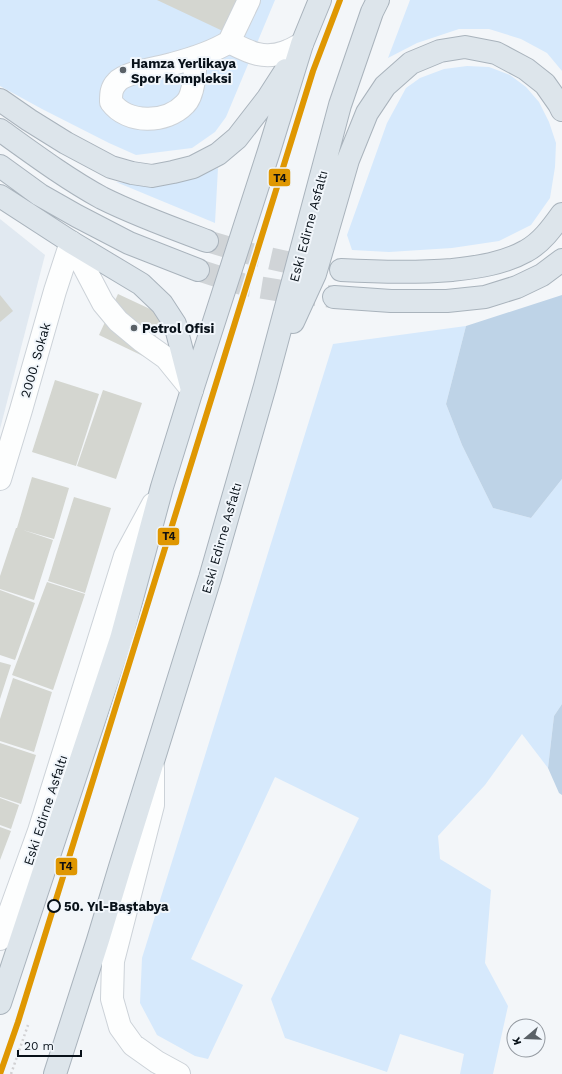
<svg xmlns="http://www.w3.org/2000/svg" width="562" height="1074" font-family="'Work Sans',sans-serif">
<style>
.built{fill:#e1e9f1}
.green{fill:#d6e9fc}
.forest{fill:#bed3e7}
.building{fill:#d4d6d0}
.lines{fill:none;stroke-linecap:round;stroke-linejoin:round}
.highway-tunnel{stroke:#d0d4d7;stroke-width:22;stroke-dasharray:22 11;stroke-linecap:butt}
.minor-casing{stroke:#ccd2d8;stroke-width:24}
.highway-casing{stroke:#a9b3bc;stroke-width:24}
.path{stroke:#d1d1d3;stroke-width:2.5;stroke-dasharray:2 3;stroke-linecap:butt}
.minor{stroke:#fdfefe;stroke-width:22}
.highway{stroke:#dde5eb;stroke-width:22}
.tram-1-casing{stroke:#f1f6fb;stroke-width:9}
.tram-1{stroke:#df9702;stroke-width:6}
.poi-dot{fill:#5a6167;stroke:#f1f6fb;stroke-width:1.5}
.stop-dot{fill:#f1f6fb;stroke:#081119;stroke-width:2}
.labels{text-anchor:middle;stroke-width:4;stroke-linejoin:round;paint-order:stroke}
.poi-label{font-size:13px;font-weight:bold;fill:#081119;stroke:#f1f6fb;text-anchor:start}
.street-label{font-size:13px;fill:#081119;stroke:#f1f6fb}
.stop-label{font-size:13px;font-weight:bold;fill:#081119;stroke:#f1f6fb;text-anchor:start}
.line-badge{stroke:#f1f6fb;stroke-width:1.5}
.pale-badge-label{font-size:11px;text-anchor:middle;font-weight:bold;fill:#111}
</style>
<rect width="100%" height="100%" fill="#f3f6f9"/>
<path class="built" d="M0 219 45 255 0 429Z"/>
<path class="green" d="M0 0H275L226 117 215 132 192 148 136 155 109 143 42 109 0 86Z
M410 0H562V71L547 53 521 39 489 29H459L417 43 388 58Z
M467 66 489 67 510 75 526 87 539 102 549 122 556 143 555 167 550 198 531 225 499 241 452 248 389 252 352 250 347 235 387 123 406 88 420 78 444 69Z
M218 168 215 223 116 182 135 184 196 177Z
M466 326 446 404 462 445 493 508 531 518 562 479V704L554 716 548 768 522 734 485 785 438 836 440 859 491 890 485 963 508 1006 493 1074H460L464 1054 400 1034 387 1072 285 1038 271 999 359 818 275 777 191 959 243 985 208 1059 195 1056 157 1035 140 1003 142 958 333 344Z"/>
<path class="forest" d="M562 295V479L531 518 493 508 462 445 446 404 466 326Z
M562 704V795L559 793 548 768 554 716Z"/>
<path class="building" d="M157 0H243L227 33Z
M118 294 165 316 145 357 99 335Z
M0 295 13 311 0 322Z
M55 380 99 394 76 466 32 452Z
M103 390 142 403 116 479 77 466Z
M32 477 69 488 54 539 23 530 53 540 34 600 0 589V576L16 528H17Z
M74 497 111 508 85 593 48 581Z
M47 582 85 594 53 690 12 675Z
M0 590 35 603 15 660 0 655Z
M0 662 11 665 0 699Z
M13 678 52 692 34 752 0 741V719Z
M0 743 36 755 21 804 0 797Z
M0 798 19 805 11 829 0 825Z
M0 827 11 831 0 860Z"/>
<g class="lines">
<path class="highway-tunnel" d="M207 241 251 254 300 265 341 270
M198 270 245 285 289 292 334 297"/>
<defs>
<path id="minor" d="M249 0 229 42C249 52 263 60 285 52 291 50 297 46 302 44
M195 57C196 68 194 96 185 104 166 124 127 124 111 102 111 94 111 88 117 82 125 72 159 68 172 64 191 59 211 53 229 42
M71 242 103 303 118 321 142 341 166 358 192 390
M0 479 21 410 55 291 71 242
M153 768V805L113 961 112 999 120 1027 133 1045 157 1062 179 1074
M0 939 39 831 125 556 153 504"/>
<path id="highway" d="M0 100 29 120 66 143 111 167 132 173 152 176 173 172 193 167 218 154 237 138 268 98 286 70
M0 130C32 153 67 179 102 198 136 215 172 228 207 241
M0 166 40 195 77 216 129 243 198 270
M0 196 71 242 141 284 162 304 175 324 192 390
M341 270C378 272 415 273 452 270 477 267 503 264 526 251 541 243 552 228 562 214
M334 297 391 301H447L485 297 517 287 542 275 562 260
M293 322 315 274 348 160 367 113 385 86 411 63 440 51 465 47 496 53 526 69 545 84 559 104 562 110
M0 1003 121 639 162 487 192 390 269 151 302 44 320 0
M55 1074 98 940 120 867 210 578 265 386 340 105 372 12 378 0"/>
</defs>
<use href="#minor" class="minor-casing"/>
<use href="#highway" class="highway-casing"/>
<path class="path" d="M11 1074 28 1025"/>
<use href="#minor" class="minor"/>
<use href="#highway" class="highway"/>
<defs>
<path id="tram-1" d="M0 1074 18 1022 313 71 340 0"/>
</defs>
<use href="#tram-1" class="tram-1-casing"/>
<use href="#tram-1" class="tram-1"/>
</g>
<g class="poi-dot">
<circle cx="123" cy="70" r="4"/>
<circle cx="134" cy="328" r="4"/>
</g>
<circle class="stop-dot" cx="54" cy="906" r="6"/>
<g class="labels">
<g class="poi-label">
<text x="131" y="68">Hamza Yerlikaya<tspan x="131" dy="15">Spor Kompleksi</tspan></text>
<text x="142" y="333">Petrol Ofisi</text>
</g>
<g class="street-label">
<text transform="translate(308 226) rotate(-75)" y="5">Eski Edirne Asfaltı</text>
<text transform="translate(35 360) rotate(-74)" y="5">2000. Sokak</text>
<text transform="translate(221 538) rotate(-74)" y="5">Eski Edirne Asfaltı</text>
<text transform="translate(45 810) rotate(-72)" y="5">Eski Edirne Asfaltı</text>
</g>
<g class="stop-label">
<text x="64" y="911">50. Yıl-Baştabya</text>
</g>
</g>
<g class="line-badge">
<rect x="268" y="168" width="23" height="19" rx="4" fill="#df9702"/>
<rect x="157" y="527" width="23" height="19" rx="4" fill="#df9702"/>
<rect x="55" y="857" width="23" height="19" rx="4" fill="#df9702"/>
</g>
<g class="pale-badge-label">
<text x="280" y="182">T4</text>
<text x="169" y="540">T4</text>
<text x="66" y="870">T4</text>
</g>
<g transform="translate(526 1038) rotate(251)"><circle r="19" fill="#f1f6fb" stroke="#949aa1"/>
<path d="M0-3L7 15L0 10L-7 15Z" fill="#5a6167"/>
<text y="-6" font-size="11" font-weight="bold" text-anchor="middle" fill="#081119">K</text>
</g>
<path d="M18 1050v6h63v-6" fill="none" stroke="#081119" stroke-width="2"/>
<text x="24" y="1050" font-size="12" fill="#081119" stroke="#f1f6fb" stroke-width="3" paint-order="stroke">20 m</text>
</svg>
